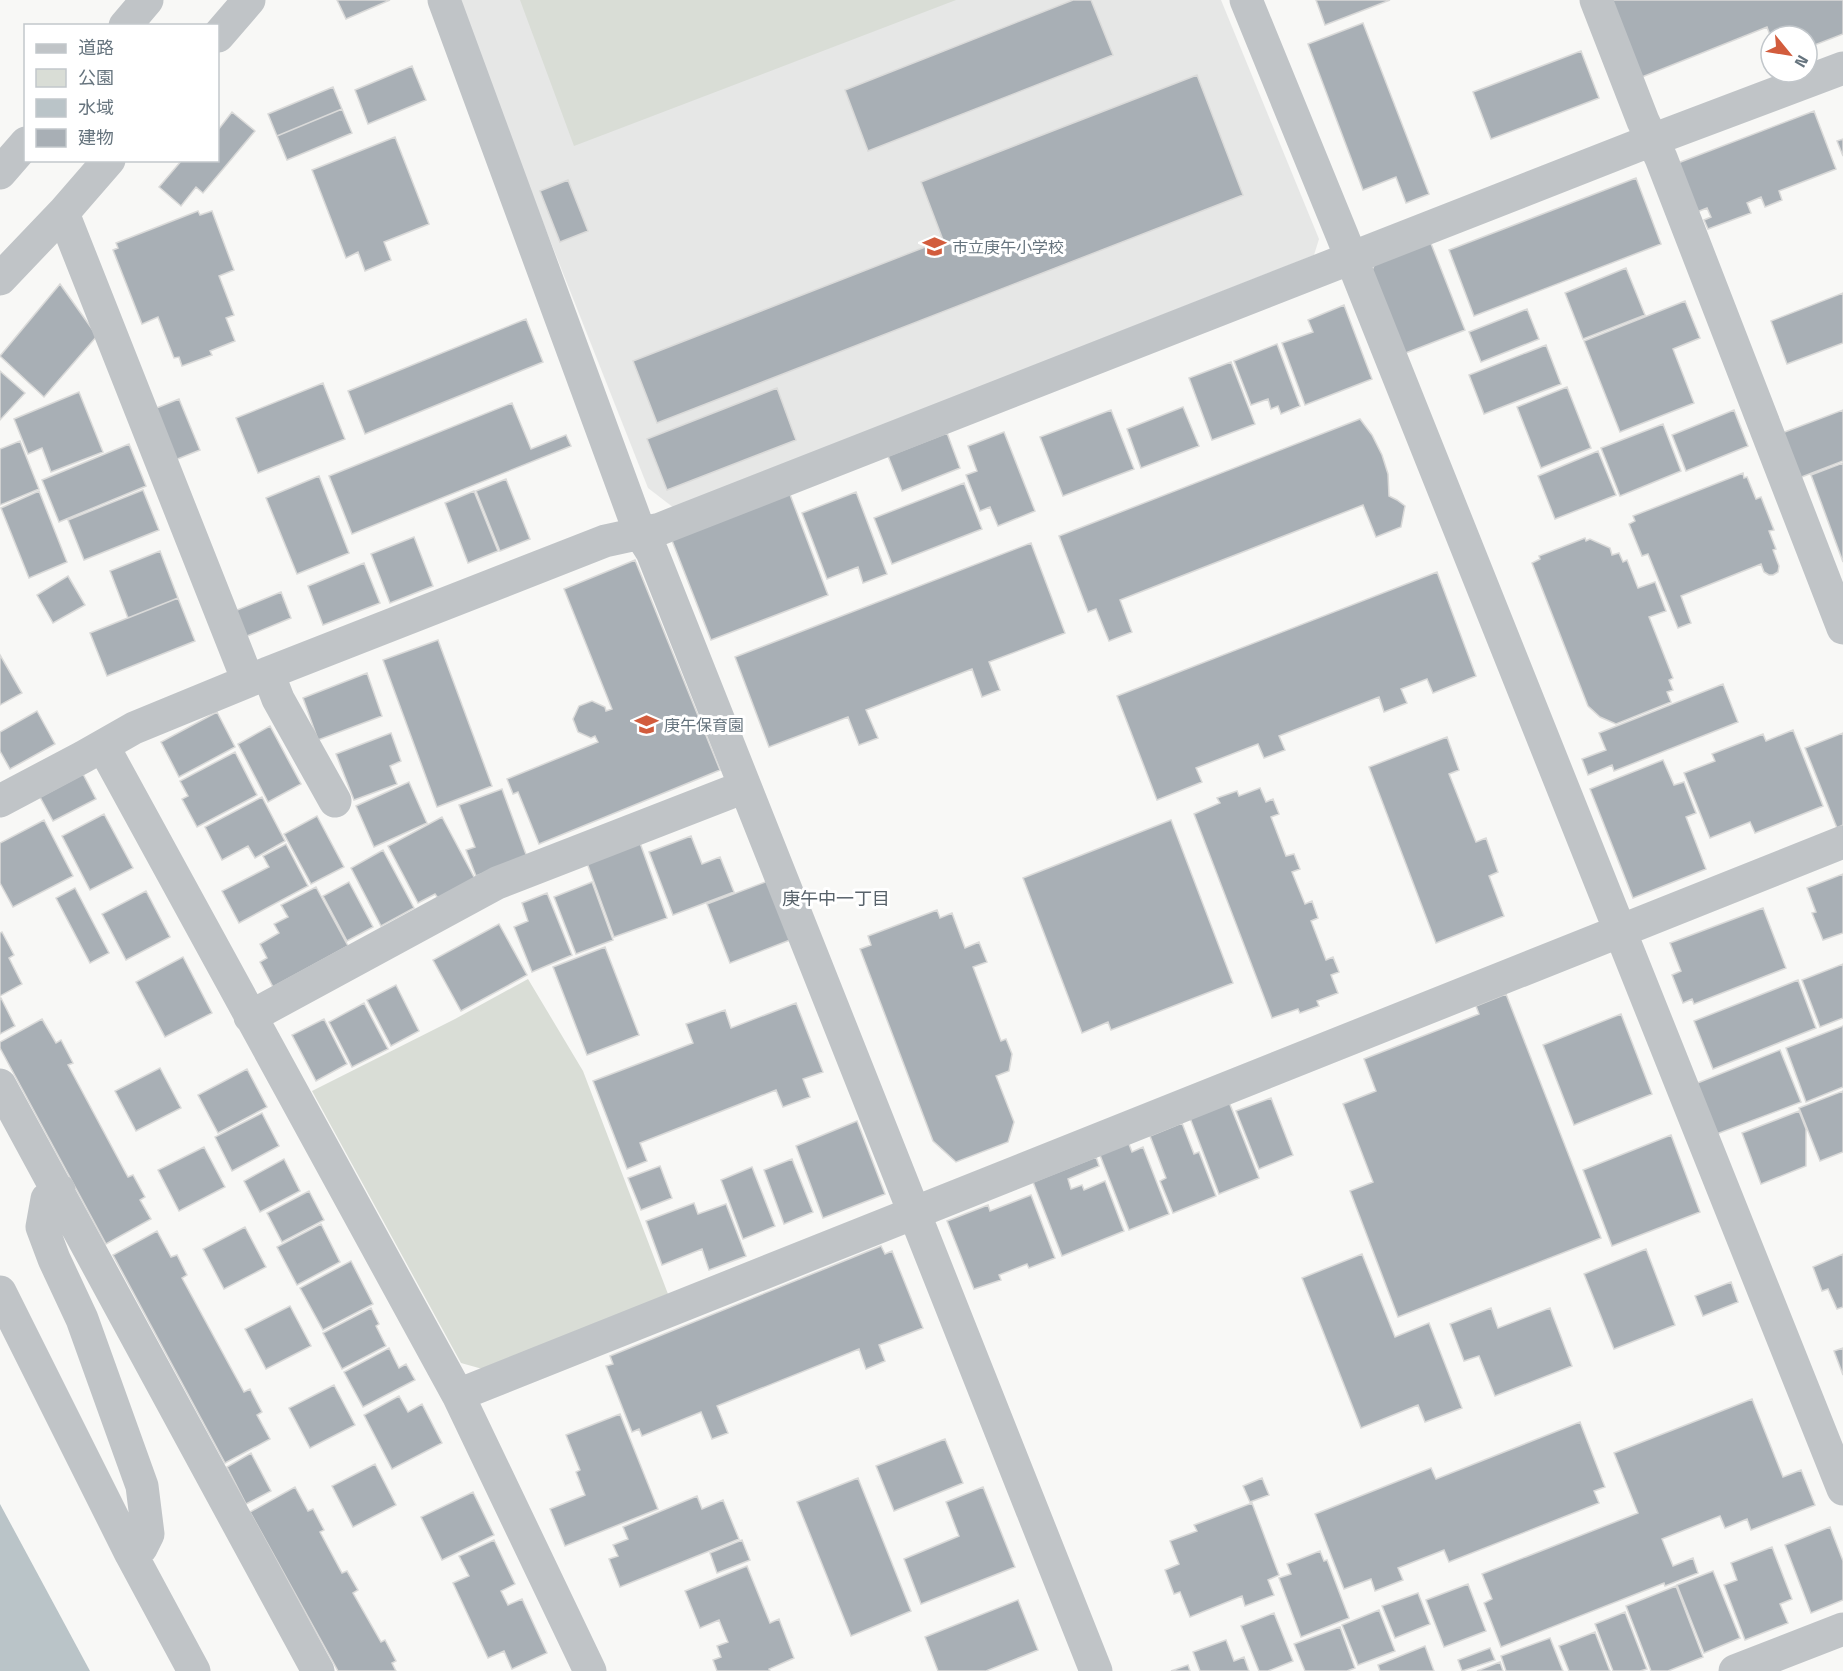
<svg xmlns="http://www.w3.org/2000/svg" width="1843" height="1671" font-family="'Titillium Web','Noto Sans JP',sans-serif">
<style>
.built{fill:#e6e7e6}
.green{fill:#d9ddd6}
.water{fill:#bac4c8}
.building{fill:#a8afb5;stroke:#dadad9;stroke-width:1.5}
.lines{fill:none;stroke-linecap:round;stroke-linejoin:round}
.minor{stroke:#c0c4c7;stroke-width:33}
.labels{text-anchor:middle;stroke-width:6;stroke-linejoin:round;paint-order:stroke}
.poi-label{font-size:16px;fill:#66747e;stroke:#fff;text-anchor:start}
.neighbourhood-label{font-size:18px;fill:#58626a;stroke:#fff}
</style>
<rect width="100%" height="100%" fill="#f8f8f6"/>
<path class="built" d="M455 0H1221L1319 239 1314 255 674 508 648 488Z"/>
<path class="green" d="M520 0H956L574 146Z
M528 979 583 1071 668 1294 486 1370 461 1363 312 1091 455 1019Z"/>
<path class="water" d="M0 1504 90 1671H0Z"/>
<path class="building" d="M337 0H390L346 19Z
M1073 0H1091L1113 55 868 151 845 90Z
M1316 0H1390L1325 25Z
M1611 0H1843V34L1807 48V36H1771V38L1767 27 1642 77Z
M1363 23 1429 194 1406 203 1396 177 1363 190 1308 44Z
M1581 51 1599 98 1491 139 1473 92Z
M412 66 426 100 368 124 355 90Z
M1197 75 1243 195 657 423 633 361 943 240 921 182Z
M333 87 342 109 277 136 268 114Z
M342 109 352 133 287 160 277 136Z
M1814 111 1836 169 1779 191 1782 200 1765 207 1761 197 1747 203 1751 213 1708 229 1704 220 1711 217 1707 208 1697 212 1678 163Z
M232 112 255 131 203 193 196 187 181 206 159 187 182 160H218V130Z
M395 137 429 224 384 242 391 260 365 271 358 252 346 258 312 170Z
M1843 139V156L1837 141Z
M1636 178 1661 244 1474 316 1449 250Z
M568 180 588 231 560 242 540 191Z
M198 211 200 215 212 211 234 270 219 276 234 315 226 318 235 341 210 351 212 355 182 366 179 357 174 358 158 317 142 324 113 250 118 248 116 243Z
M1430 241 1465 330 1403 354 1371 273 1375 263Z
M1626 268 1645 315 1583 339 1565 293Z
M60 284 97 336 44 397 0 356Z
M1843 293V343L1787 364 1771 321Z
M1685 301 1700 338 1673 349 1694 403 1620 432 1584 341Z
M1344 305 1372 379 1305 405 1282 343 1313 332 1308 320Z
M1527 309 1539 339 1481 362 1469 332Z
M526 319 543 362 365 434 348 391Z
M1277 344 1300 406 1281 414 1278 406 1271 409 1268 399 1251 405 1234 361Z
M1546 345 1561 384 1484 414 1469 375Z
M1231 362 1255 424 1212 440 1189 378Z
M0 371 25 393 0 420Z
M323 383 345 439 258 473 236 418Z
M1567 387 1591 448 1541 468 1517 407Z
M777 388 796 440 667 490 647 439Z
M79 392 103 452 51 472 42 448 28 454 14 419Z
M179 399 200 450 175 460 154 409Z
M512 403 531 449 566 435 571 446 352 534 329 476Z
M1183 407 1199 446 1141 468 1127 429Z
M1111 410 1134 469 1063 496 1040 437Z
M1734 410 1748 446 1686 471 1672 435Z
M1843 410V461L1799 478 1782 433Z
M1360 419 1372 435 1382 455 1388 474 1389 496 1397 500 1405 506 1401 527 1376 537 1363 505 1120 600 1132 632 1109 641 1096 609 1088 612 1059 536Z
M1663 424 1681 471 1620 496 1601 448Z
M1004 432 1035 511 998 526 990 507 980 511 966 475 977 471 968 446Z
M947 433 960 468 902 491 888 456Z
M20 441 39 489 0 505V449Z
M129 444 146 486 59 522 42 480Z
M1598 451 1616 495 1555 519 1538 476Z
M1843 463V562L1811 475Z
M1743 473 1744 478 1747 477 1756 499 1761 497 1774 530 1769 531 1776 549 1773 550 1779 566 1778 572 1773 575H1769L1764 572 1761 564 1681 596 1691 623 1678 628 1648 554 1642 556 1629 524 1635 521 1633 516Z
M319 476 349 553 297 574 266 498Z
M506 479 530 539 500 551 476 491Z
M964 483 982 529 892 564 874 518Z
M143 490 159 530 84 560 68 520Z
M39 491 67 562 29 578 1 508Z
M474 491 498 551 468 563 445 503Z
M789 492 828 595 711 640 671 538Z
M856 492 887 574 863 583 858 567 827 579 802 513Z
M414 537 433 586 390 603 371 554Z
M1585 538 1586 541 1590 539 1610 548 1612 555 1619 553 1623 562 1627 560 1638 588 1655 582 1666 611 1649 617 1673 678 1669 680 1673 690 1667 692 1671 702 1616 724 1600 717 1588 706 1532 563 1540 559 1539 556Z
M1031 543 1065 633 989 662 1000 690 982 697 972 669 866 710 878 738 859 745 848 717 769 747 735 657Z
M160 551 178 598 128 618 110 571Z
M635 560 720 770 539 844 518 792 513 794 507 779 598 742 595 736 591 738 578 732 573 719 579 706 592 701 605 707 606 711 612 709 564 589Z
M364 563 380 603 323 625 308 586Z
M1437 572 1476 676 1433 693 1427 679 1401 689 1407 703 1384 712 1379 697 1279 736 1285 750 1264 758 1258 744 1196 768 1202 782 1157 800 1117 696Z
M68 576 85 605 53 623 37 595Z
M281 592 291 618 240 639 230 613Z
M178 598 195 641 107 676 90 633Z
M438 640 492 786 437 807 383 660Z
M0 655 22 693 0 705Z
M367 673 382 716 318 740 303 698Z
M1723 684 1738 722 1614 771 1612 765 1588 775 1582 759 1606 750 1599 733Z
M37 711 55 744 10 769 0 751V732Z
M217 712 235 747 179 777 161 742Z
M270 726 301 784 268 802 238 744Z
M1793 730 1823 806 1755 833 1750 822 1710 838 1684 773 1715 761 1712 754 1763 734 1766 741Z
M391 733 401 761 390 766 397 784 354 800 336 754Z
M1843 733V825L1837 828 1805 748Z
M1447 737 1459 770 1449 774 1476 842 1486 838 1498 872 1489 876 1504 916 1436 943 1369 767Z
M235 752 257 795 197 827 182 799 188 796 180 781Z
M1663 760 1674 785 1684 782 1696 813 1686 817 1706 869 1633 898 1590 789Z
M83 774 96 799 53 821 40 797Z
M409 782 427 823 374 847 356 806Z
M1260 788 1266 802 1273 799 1279 814 1271 817 1286 856 1294 854 1300 869 1292 872 1305 904 1312 901 1318 918 1311 921 1326 960 1333 957 1339 972 1331 975 1338 993 1317 1001 1319 1006 1300 1013 1298 1009 1272 1018 1194 814 1220 803 1217 798 1237 791 1239 796Z
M502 789 527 857 476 876 466 850 475 847 459 805Z
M262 797 285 841 255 858 248 846 222 860 205 827Z
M104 814 133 868 90 890 62 836Z
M317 816 344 867 311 884 284 834Z
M442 817 475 879 438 898 435 894 418 903 388 846Z
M44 820 73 876 13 907 0 883V843Z
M1171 820 1233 983 1111 1030 1108 1022 1082 1033 1023 878Z
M691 836 702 864 720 857 734 892 673 915 649 852Z
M640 843 667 918 614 937 587 863Z
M286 844 308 886 239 923 222 891 269 867 263 856Z
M383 850 414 908 381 926 351 868Z
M1843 874V933L1823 940 1812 913 1816 912 1807 888Z
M768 881 790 940 730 963 707 904Z
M349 882 373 927 347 941 323 896Z
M592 882 613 940 576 954 554 897Z
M316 887 348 946 273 987 260 962 267 958 260 944 279 933 274 924 288 917 281 905Z
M75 888 109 953 90 963 56 898Z
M146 891 170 937 126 960 102 914Z
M547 893 572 955 532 972 514 927 528 921 522 903Z
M1763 908 1786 968 1694 1004 1692 999 1683 1003 1672 975 1681 971 1670 943Z
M937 910 940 918 952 913 965 948 979 942 987 962 973 967 1001 1041 1006 1039 1012 1054 1009 1071 996 1076 1014 1122 1008 1142 956 1162 933 1141 860 949 871 945 868 936Z
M499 924 527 975 461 1011 433 960Z
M2 932 14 955 9 958 22 984 0 996V933Z
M605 947 639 1035 587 1055 553 967Z
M183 957 212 1013 165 1037 136 982Z
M1843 964V1018L1820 1027 1802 980Z
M1798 980 1816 1028 1713 1069 1694 1021Z
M396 985 419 1031 391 1046 367 1000Z
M1506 994 1601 1238 1398 1317 1350 1191 1373 1182 1343 1104 1376 1091 1364 1059 1479 1014 1476 1006Z
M1 998 15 1026 0 1034V998Z
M364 1003 388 1049 352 1067 329 1022Z
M796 1003 823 1072 803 1079 810 1097 783 1107 776 1090 640 1143 647 1161 627 1169 593 1081 693 1043 686 1024 725 1010 731 1028Z
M1621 1014 1652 1094 1574 1125 1543 1045Z
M42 1019 56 1043 61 1040 73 1063 68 1065 128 1177 133 1175 145 1197 140 1200 151 1219 106 1244 0 1048V1042Z
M324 1019 347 1064 316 1081 292 1035Z
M1843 1026V1087L1806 1102 1786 1048Z
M1780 1050 1801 1102 1714 1135 1695 1084Z
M160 1068 181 1108 136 1131 115 1091Z
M247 1069 267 1107 218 1133 198 1095Z
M1843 1091V1152L1820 1161 1799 1108Z
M1271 1098 1293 1155 1259 1169 1236 1111Z
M1229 1102 1259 1178 1219 1194 1190 1118Z
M1799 1111 1806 1129V1166L1761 1184 1742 1133Z
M262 1113 279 1146 232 1171 215 1137Z
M857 1121 885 1194 823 1218 796 1146Z
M1182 1123 1194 1154 1199 1152 1216 1196 1173 1213 1160 1181 1166 1178 1150 1136Z
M1671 1135 1700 1212 1612 1246 1583 1170Z
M1127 1139 1132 1152 1143 1147 1169 1214 1129 1230 1098 1150Z
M204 1147 225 1187 179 1211 158 1170Z
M1096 1157 1099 1166 1068 1179 1071 1189 1082 1185 1084 1190 1105 1181 1124 1231 1062 1256 1033 1182Z
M284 1159 300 1191 260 1212 244 1181Z
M792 1159 813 1212 784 1224 764 1170Z
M660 1166 672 1198 641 1210 628 1178Z
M752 1167 775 1226 743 1239 721 1180Z
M309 1191 324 1220 282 1242 267 1213Z
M1031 1195 1055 1258 1029 1268 1027 1264 999 1275 1001 1280 974 1289 947 1221 988 1205 990 1211Z
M694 1203 698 1214 726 1204 746 1256 709 1270 702 1249 662 1265 646 1221Z
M321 1224 340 1262 297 1285 277 1247Z
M245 1227 266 1267 224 1289 203 1249Z
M157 1231 171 1257 177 1255 187 1275 182 1278 244 1392 250 1389 262 1412 257 1415 270 1439 225 1463 113 1255Z
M881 1246 885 1254 892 1251 923 1328 879 1345 885 1361 866 1369 859 1349 717 1406 728 1433 712 1439 701 1412 642 1436 639 1429 632 1432 606 1366 613 1364 610 1356Z
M1646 1249 1675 1325 1614 1349 1584 1274Z
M1362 1254 1395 1337 1429 1323 1462 1408 1425 1422 1418 1405 1361 1428 1302 1278Z
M1843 1254V1307L1837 1309 1828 1289 1822 1291 1813 1267Z
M351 1261 373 1304 323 1330 300 1288Z
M1731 1282 1738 1302 1703 1316 1695 1296Z
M290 1306 311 1346 266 1369 245 1329Z
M371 1308 379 1324 376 1326 386 1346 342 1369 323 1333Z
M1491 1308 1498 1328 1550 1308 1572 1366 1495 1396 1479 1356 1464 1361 1450 1324Z
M389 1348 399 1368 406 1364 415 1380 363 1407 344 1372Z
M1843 1348V1375L1834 1351Z
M334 1385 355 1425 310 1448 289 1408Z
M399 1396 408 1412 422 1404 442 1443 392 1469 364 1415Z
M1752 1399 1783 1477 1801 1470 1815 1505 1751 1530 1747 1519 1725 1528 1720 1516 1662 1539 1673 1566 1693 1558 1698 1573 1665 1586 1664 1583 1501 1647 1484 1603 1492 1599 1482 1574 1638 1513 1614 1453Z
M620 1414 658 1509 565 1546 550 1509 585 1495 576 1472 580 1470 566 1435Z
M1580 1422 1605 1487 1594 1491 1599 1503 1449 1562 1444 1550 1398 1568 1403 1580 1375 1591 1371 1579 1344 1589 1315 1514 1431 1468 1436 1479Z
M945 1439 963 1483 894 1511 876 1466Z
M251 1453 271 1491 246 1504 227 1467Z
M375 1464 396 1505 353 1527 332 1486Z
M858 1478 911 1611 851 1636 797 1502Z
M1262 1478 1269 1495 1250 1502 1243 1486Z
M295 1487 308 1511 313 1509 324 1530 320 1532 342 1573 347 1571 358 1590 353 1593 381 1642 385 1640 396 1661 392 1663 396 1671H338L250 1512Z
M983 1487 1015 1567 921 1604 904 1559 959 1536 946 1502Z
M473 1492 494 1535 442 1560 421 1517Z
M697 1496 702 1509 723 1500 739 1539 620 1587 609 1559 618 1556 613 1545 628 1539 623 1527Z
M1252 1503 1279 1575 1268 1580 1274 1595 1245 1606 1242 1596 1190 1617 1180 1592 1174 1594 1165 1570 1179 1564 1170 1541 1197 1531 1194 1525Z
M1830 1527 1843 1561V1600L1811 1613 1785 1545Z
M494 1540 515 1584 501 1591 508 1605 522 1599 547 1653 512 1669 504 1651 488 1658 453 1583 469 1576 459 1556Z
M742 1540 750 1560 717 1573 710 1553Z
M1772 1547 1792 1599 1780 1604 1788 1623 1745 1640 1724 1585 1737 1580 1731 1563Z
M1320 1551 1324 1561 1327 1560 1349 1618 1301 1637 1279 1578 1291 1574 1287 1564Z
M747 1566 770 1623 779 1619 794 1658 769 1669 770 1671H717L713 1660 721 1657 717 1646 728 1642 719 1620 700 1628 685 1591Z
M1713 1571 1740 1638 1704 1653 1677 1585Z
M1468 1584 1486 1631 1444 1647 1426 1600Z
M1676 1586 1703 1657 1668 1671H1651L1626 1606Z
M1418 1593 1430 1624 1395 1638 1382 1606Z
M1018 1600 1038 1650 986 1671H938L925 1637Z
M1379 1610 1395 1651 1358 1665 1342 1625Z
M1625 1612 1647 1669 1640 1671H1613L1595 1624Z
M1274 1613 1293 1661 1268 1671H1259L1241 1626Z
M1340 1627 1355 1668 1347 1671H1305L1294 1644Z
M1595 1632 1610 1671H1569L1559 1646Z
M1550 1638 1563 1671H1506L1501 1656Z
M1226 1640 1234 1661 1244 1657 1249 1671H1200L1193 1652Z
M1425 1646 1434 1671H1380L1378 1665Z
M1490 1648 1495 1660 1462 1671 1458 1660Z
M1500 1662 1503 1671H1477Z
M1188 1665 1190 1671H1171Z"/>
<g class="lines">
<path class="minor" d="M444 0 640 533 652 552 1096 1671
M1246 0 1342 235 1843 1489
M1596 0 1643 121 1661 158 1843 628
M125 26 147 0
M218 36 249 0
M0 173 26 143
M63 213 248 681
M0 279 63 213 109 160
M268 673 278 699 335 801
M103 746 458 1395 590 1671
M0 801 83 757 134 728 268 673 605 541 660 529 1652 140 1843 68
M250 1017 497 883 744 787
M0 1085 318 1671
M59 1190 47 1199 42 1227 54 1259 82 1319 142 1486 148 1534 141 1548 131 1554
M0 1292 131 1554 194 1671
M458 1395 1843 842
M1735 1671 1843 1629"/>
</g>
<defs>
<symbol id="school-bare" viewBox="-9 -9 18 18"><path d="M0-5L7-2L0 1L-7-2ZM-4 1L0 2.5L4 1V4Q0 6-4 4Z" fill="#d25c3d" stroke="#fff" stroke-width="2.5" paint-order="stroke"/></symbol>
</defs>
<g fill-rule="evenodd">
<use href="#school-bare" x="918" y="230" width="33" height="33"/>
<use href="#school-bare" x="630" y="708" width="33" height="33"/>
</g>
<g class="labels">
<g class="poi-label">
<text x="952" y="253">市立庚午小学校</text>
<text x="664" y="731">庚午保育園</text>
</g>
<g class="neighbourhood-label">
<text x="836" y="905">庚午中一丁目</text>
</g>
</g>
<rect x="24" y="24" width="195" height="138" fill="#ffffff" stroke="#c2c7cb" stroke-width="1.5"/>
<rect x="36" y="44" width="30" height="9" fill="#c0c4c7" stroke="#c2c7cb" stroke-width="1.5"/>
<text x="78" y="54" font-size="18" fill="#66747e">道路</text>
<rect x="36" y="69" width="30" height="18" fill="#d9ddd6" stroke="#c2c7cb" stroke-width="1.5"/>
<text x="78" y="84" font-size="18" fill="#66747e">公園</text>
<rect x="36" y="99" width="30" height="18" fill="#bac4c8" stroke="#c2c7cb" stroke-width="1.5"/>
<text x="78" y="114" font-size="18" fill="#66747e">水域</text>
<rect x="36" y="129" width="30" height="18" fill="#a8afb5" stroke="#c2c7cb" stroke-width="1.5"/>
<text x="78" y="144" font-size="18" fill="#66747e">建物</text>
<g transform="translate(1789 54) rotate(120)"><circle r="28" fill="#ffffff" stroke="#c2c7cb" stroke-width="1.5"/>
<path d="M0-4.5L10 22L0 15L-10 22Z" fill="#d25c3d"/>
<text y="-9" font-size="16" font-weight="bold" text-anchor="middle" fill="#66747e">N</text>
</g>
</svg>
